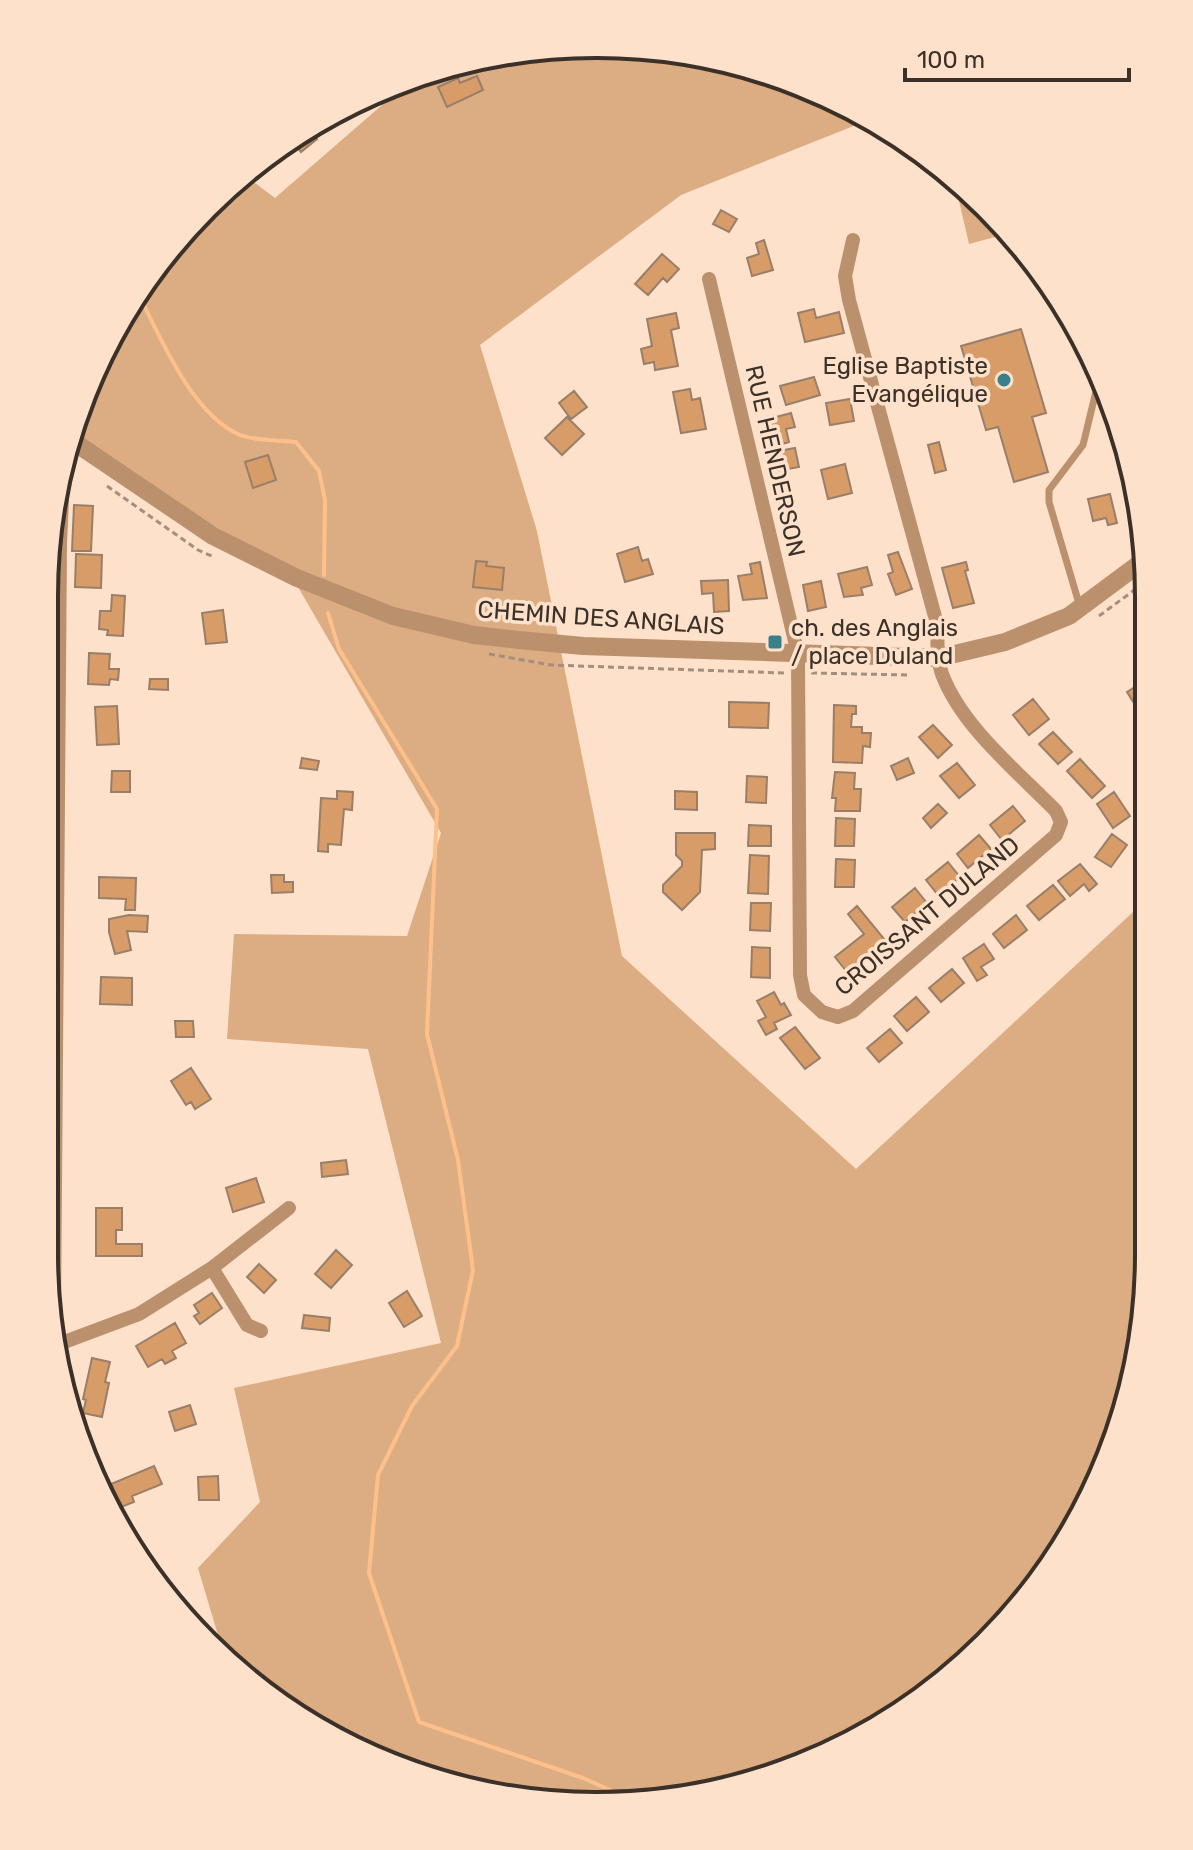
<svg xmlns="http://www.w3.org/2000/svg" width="1193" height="1850" font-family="Rubik,sans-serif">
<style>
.green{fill:#dcac83}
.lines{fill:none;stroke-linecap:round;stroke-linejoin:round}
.stream{stroke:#fec08b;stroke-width:4}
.building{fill:#d89c69;stroke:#997f69;stroke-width:2}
.path{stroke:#a48f7f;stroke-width:3;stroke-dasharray:6 4;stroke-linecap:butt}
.service{stroke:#bb906c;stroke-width:7}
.minor{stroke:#bb906c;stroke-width:14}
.tertiary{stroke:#bb906c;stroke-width:18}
.poi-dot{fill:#3a7f8c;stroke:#fee1ca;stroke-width:3}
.labels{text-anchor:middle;stroke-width:7;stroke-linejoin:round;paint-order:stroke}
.poi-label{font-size:24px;fill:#3c3128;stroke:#fee1ca;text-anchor:end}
.street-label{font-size:24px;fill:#3c3128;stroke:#fee1ca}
.rim{fill:none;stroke:#3c3128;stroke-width:4}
</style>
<rect width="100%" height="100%" fill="#fee1ca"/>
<path class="green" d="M560 45 668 49 774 73 833 100 856 125 681 195 480 345 537 531 622 956 856 1169 1146 900 1144 1325 1107 1465 1012 1617 873 1732 739 1787 561 1805 418 1777 261 1692 223 1652 198 1568 260 1502 234 1388 441 1343 368 1049 227 1039 234 934 407 936 441 833 291 575 75 438 101 353 181 233 243 174 275 198 412 79 453 63Z
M953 175 960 181 1010 233 969 244Z"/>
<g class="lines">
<path class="stream" d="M139 295C161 339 192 414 240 435 255 441 279 440 296 442L319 471 325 500 324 575
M328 613 339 649 437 809 427 1034 458 1160 473 1270 457 1346 412 1406 378 1475 369 1573 419 1722 583 1778 628 1798"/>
</g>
<path class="building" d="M477 76 483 90 447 107 438 87 458 78 460 83Z
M309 128 317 139 301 152 291 139Z
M721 210 737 219 729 232 713 224Z
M764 240 773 270 752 276 747 258 759 254 756 243Z
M662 254 679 269 667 282 663 278 648 295 635 284Z
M814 309 816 318 839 312 844 333 805 342 798 313Z
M676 313 679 328 671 330 678 366 655 370 654 362 644 364 641 349 652 346 647 319Z
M1021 329 1046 413 1032 417 1048 472 1014 482 998 427 986 430 961 346Z
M814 377 820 395 786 405 780 386Z
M690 389 692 400 700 398 706 429 681 433 673 392Z
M574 391 587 407 571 419 559 403Z
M850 399 854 421 830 425 826 403Z
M791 413 795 427 786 429 789 442 772 447 765 420Z
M567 417 584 434 562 455 545 438Z
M939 442 946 470 935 473 928 445Z
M795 448 799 467 771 472 768 453Z
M268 455 276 480 253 488 245 462Z
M845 464 852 493 828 499 821 470Z
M1110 494 1117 523 1108 525 1106 518 1093 521 1088 499Z
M74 505 93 506 91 551H72Z
M638 547 642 561 648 559 653 574 625 582 617 554Z
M898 552 912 589 896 595 888 574 893 572 888 555Z
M76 554 102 555 101 588 75 587Z
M476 561 487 562 486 566 504 568 502 590 473 587Z
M760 562 767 598 743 600 738 576 752 574 750 564Z
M966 562 968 570 965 571 974 603 953 608 942 568Z
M867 567 872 585 861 588 863 595 844 597 838 574Z
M728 580 729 611 714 612 713 593 702 594 701 581Z
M821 581 826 607 808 611 803 585Z
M112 595 125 596 123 636 107 635 108 630 99 629 100 611H111Z
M223 610 227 642 206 644 202 613Z
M89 653 110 654 109 669H119L118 680 110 679 109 685 88 684Z
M150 679H168V690L149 689Z
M1147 679V724L1127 692Z
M1033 699 1049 719 1029 735 1013 715Z
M729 702 769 703 768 728 729 727Z
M834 705 856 706V714H852L851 727H862V733H871L870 747 863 746 862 763 833 762Z
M117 706 119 744 97 745 95 707Z
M933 725 952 745 938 758 919 737Z
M1053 732 1072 752 1058 764 1039 744Z
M302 758 319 761 317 770 300 768Z
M908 758 914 773 897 780 891 766Z
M1080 759 1105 786 1092 798 1067 771Z
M957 763 975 785 959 798 940 776Z
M112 771H130V792H111Z
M835 772 855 773 854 789H861L860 811H835L836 798H832Z
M747 776 767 777 766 803 746 802Z
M337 791 353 792 352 810 344 809 341 845 328 844V852L318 851 321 798 337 799Z
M675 791 697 792V810L675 809Z
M1114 792 1130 816 1113 828 1097 804Z
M938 804 947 813 931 828 923 818Z
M1013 806 1025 821 1002 840 990 825Z
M836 818 855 819 854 846H835Z
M749 825 771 826V846H748Z
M676 833H715V849L702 850 700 892 682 910 663 892V885L682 866V861L676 855Z
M1112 834 1127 845 1111 867 1095 857Z
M979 835 991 849 968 868 957 854Z
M750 855 769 856 768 894 748 893Z
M836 859 855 860 854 887H835Z
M948 862 960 877 938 895 926 880Z
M1080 864 1097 884 1089 891 1084 884 1070 896 1058 881Z
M271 875H284V882H293V892L272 893Z
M99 877 136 878 135 910H125L126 899 99 898Z
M1053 885 1065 899 1039 920 1027 906Z
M915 888 927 903 905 922 892 907Z
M751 903H771L770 931 750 930Z
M857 906 885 940 847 972 835 957 864 934 848 914Z
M129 915 148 916 147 932 127 931 131 950 115 954 109 932V919Z
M1016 915 1027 930 1004 948 993 934Z
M984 944 994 959 981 967 987 975 977 981 963 958Z
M752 947 770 948V978L751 977Z
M952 969 964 983 941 1002 929 988Z
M101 977 132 978V1005L100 1004Z
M774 992 781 1005 784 1003 791 1015 774 1023 777 1029 766 1035 758 1021 766 1017 757 1001Z
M916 997 929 1012 907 1031 894 1016Z
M175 1021H193L194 1037H176Z
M795 1027 820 1058 805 1069 780 1038Z
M890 1029 902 1043 879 1062 867 1048Z
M191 1068 211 1099 195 1109 191 1102 186 1105 171 1081Z
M346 1160 348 1174 322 1177 321 1163Z
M256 1178 264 1202 233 1212 226 1188Z
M96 1208H122V1230H116V1244H142V1256H96Z
M336 1250 352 1265 331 1288 315 1274Z
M259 1264 276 1280 264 1293 247 1277Z
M407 1291 422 1316 404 1327 389 1303Z
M212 1293 222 1308 200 1324 194 1316 199 1313 194 1305Z
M304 1315 330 1318 329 1331 302 1328Z
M175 1323 186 1343 172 1351 176 1358 165 1364 162 1359 148 1367 136 1346Z
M92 1358 110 1362 105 1382 109 1383 102 1417 83 1413 86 1400 83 1399Z
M190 1405 196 1424 175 1431 169 1412Z
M154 1466 162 1484 132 1496 134 1502 121 1507 111 1484Z
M218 1476 219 1500H199L198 1477Z"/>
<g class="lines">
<path class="path" d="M107 486 198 550 214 557
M1099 616 1148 580
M489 654 551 665 784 673
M811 673 908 675"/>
<path class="service" d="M1080 607 1049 502V490L1083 445 1099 379"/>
<path class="minor" d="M709 279 798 654 800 975 804 995 822 1012 838 1017 853 1011 1056 835 1061 822 1056 811C1017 771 962 727 942 674 936 658 938 641 937 624L849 300 845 276 853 240
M212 1268 247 1325 261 1331
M54 1313 60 543 63 478
M59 1344 139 1314 212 1268 289 1208"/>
<path class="tertiary" d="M74 442 213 536 297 578 393 616 474 635 519 640 583 646 938 658 1005 642 1069 616 1147 558"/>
</g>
<g class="poi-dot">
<circle cx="1004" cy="380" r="8"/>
<rect x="767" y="634" width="16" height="16" rx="4"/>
</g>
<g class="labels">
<g class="poi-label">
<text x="988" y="374">Eglise Baptiste<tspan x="988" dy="28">Evangélique</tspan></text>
<text x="791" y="636" text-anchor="start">ch. des Anglais<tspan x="791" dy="28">/ place Duland</tspan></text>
</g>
<g class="street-label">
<text transform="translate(775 461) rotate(77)" y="8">RUE HENDERSON</text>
<text transform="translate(601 618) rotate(4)" y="8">CHEMIN DES ANGLAIS</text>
<text transform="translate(927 916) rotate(-40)" y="8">CROISSANT DULAND</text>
</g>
</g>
<path d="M0 0H1193V1850H0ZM596 58H597A538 538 0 0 1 1135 596V1254A538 538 0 0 1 597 1792H596A538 538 0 0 1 58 1254V596A538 538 0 0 1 596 58Z" fill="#fee1ca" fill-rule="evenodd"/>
<path class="rim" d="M596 58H597A538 538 0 0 1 1135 596V1254A538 538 0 0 1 597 1792H596A538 538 0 0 1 58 1254V596A538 538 0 0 1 596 58Z"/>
<path d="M905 68v12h224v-12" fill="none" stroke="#3c3128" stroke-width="4"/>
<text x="917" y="68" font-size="24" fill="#3c3128" stroke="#fee1ca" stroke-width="6" paint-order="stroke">100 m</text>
</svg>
